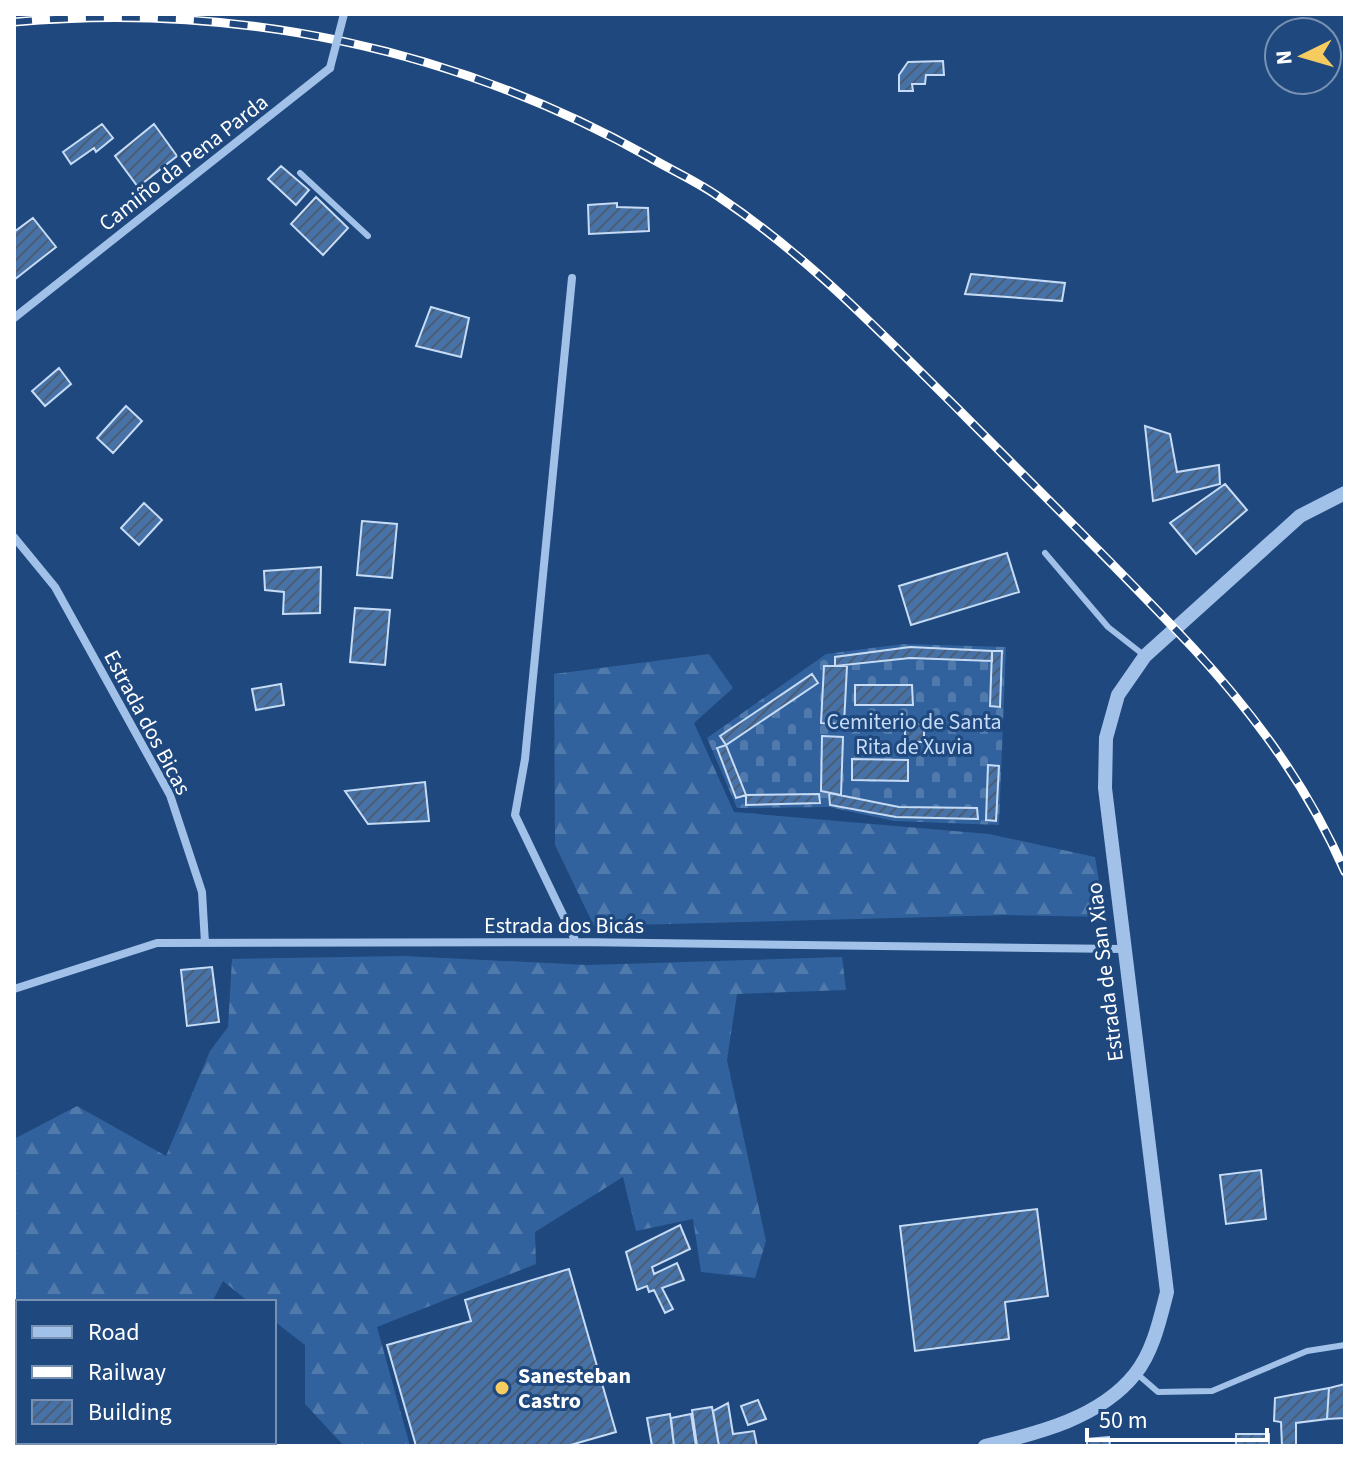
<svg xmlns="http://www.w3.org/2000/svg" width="1359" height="1460" font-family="'Source Sans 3',sans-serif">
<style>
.forest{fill:url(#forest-firs)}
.cemetery{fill:url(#cemetery-stones)}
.building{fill:url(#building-hatch);stroke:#c6dcf6;stroke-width:2}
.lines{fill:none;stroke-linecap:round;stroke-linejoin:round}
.service{stroke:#a2c1e8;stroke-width:6}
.minor{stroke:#a2c1e8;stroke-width:8}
.tertiary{stroke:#a2c1e8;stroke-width:14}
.rail-casing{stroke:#fff;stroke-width:9}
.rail{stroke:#1e487e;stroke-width:6;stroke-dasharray:18;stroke-linecap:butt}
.minor-bridge{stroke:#a2c1e8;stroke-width:8}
.poi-dot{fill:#f6cc61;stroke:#1e487e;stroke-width:3}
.labels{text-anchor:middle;stroke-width:6;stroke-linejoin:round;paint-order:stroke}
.street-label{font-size:22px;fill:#fff;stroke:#1e487e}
.park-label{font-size:22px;fill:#c6dcf6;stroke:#1e487e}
.poi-label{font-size:22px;font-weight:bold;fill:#fff;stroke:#1e487e;text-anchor:start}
</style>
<defs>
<pattern id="forest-firs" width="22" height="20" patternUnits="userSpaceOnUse" patternTransform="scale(2)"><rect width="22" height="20" fill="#31629d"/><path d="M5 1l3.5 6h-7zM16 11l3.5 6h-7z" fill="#507aac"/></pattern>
<pattern id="cemetery-stones" width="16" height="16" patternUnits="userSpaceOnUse" patternTransform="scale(2)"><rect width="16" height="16" fill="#31629d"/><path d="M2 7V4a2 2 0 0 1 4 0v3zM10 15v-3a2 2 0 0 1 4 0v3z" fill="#507aac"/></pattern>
<pattern id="building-hatch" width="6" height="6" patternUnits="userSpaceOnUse" patternTransform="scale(2)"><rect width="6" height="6" fill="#4772a8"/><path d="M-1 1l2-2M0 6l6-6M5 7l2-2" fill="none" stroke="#4a5d75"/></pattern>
</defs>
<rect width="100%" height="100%" fill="#1e487e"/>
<path class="forest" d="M709 654 733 688 694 723 734 812 989 834 1095 857 1105 917 1007 915 594 926 555 845 554 674Z
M403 956 588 965 842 957 846 990 737 994 727 1060 766 1241 755 1278 701 1272 693 1219 636 1231 623 1177 535 1232 536 1264 377 1327 410 1446H344L305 1404V1345L274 1321V1302H249L223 1281 212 1302H18V1368L14 1366V1139L77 1106 166 1156 210 1051 228 1027 232 959Z"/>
<path class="cemetery" d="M903 644 1006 647 999 825 894 821 829 807 737 808 707 738 826 654Z"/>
<path class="building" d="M943 61 944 75H926L925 84H912L913 91H899V75L908 62Z
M102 124 113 138 96 152 94 148 71 164 63 152Z
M154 124 177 156 138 187 115 156Z
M281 166 309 190 296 205 268 179Z
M316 197 348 228 323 255 291 224Z
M617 203V207L648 208 649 231 589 234 588 205Z
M33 218 56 247 14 280V232Z
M971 274 1065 283 1062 301 965 294Z
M431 307 469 318 461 357 416 346Z
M59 368 71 384 45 406 32 391Z
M126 406 142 421 113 453 97 438Z
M1145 426 1170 434 1177 472 1219 465 1220 484 1153 501Z
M1225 484 1247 510 1196 554 1170 523Z
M144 503 162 520 139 545 121 528Z
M362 521 397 524 392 578 357 575Z
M1007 553 1019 592 911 625 899 586Z
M321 567 320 613 283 614 284 592 265 590 264 571Z
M355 608 390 610 385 665 350 662Z
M910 647 992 651V661L910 658 835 666V657Z
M992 651H1002L1000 707 990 706Z
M824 666H847L844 724 821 723Z
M812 674 818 683 726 745 720 736Z
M281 684 284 705 256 710 252 689Z
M855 685H912L913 705H855Z
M905 724H924V742H905Z
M822 736 843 737 841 795 821 791Z
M726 745 746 795 736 798 717 748Z
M852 759 908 760V781L852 780Z
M988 765 999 766 996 821 986 820Z
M425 782 429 821 368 824 345 791Z
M829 793 899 807 977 808 978 819 896 817 830 805Z
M819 794 820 803 746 805V795Z
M212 967 219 1022 187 1026 181 970Z
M1261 1170 1266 1219 1226 1224 1220 1175Z
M1037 1209 1048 1296 1005 1302 1009 1339 915 1351 900 1226Z
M680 1225 690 1249 652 1267 654 1274 677 1263 684 1280 662 1288 673 1309 665 1313 654 1290 649 1292 647 1286 637 1290 626 1252Z
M569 1269 616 1432 567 1446H416L387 1345 471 1321 465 1300Z
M1345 1384V1418L1327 1419 1329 1388Z
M1329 1388 1327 1419 1296 1423V1446H1282L1281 1422 1274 1421 1275 1398Z
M758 1400 766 1419 748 1425 741 1406Z
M728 1403 733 1434 754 1431 757 1446H719L713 1411Z
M712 1407 719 1446H697L692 1410Z
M670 1414 674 1446H652L647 1418Z
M691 1414 696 1446H674L671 1418Z
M1236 1434H1269V1446H1236Z
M1109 1437 1110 1446H1087V1439Z"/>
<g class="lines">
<path class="service" d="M300 173 368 236
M1045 553 1108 627 1145 656
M1136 1373 1158 1392 1212 1391 1307 1351 1345 1345"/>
<path class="minor" d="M572 278 525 759 515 815 576 942
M14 318 330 68
M14 537 55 587 170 795 202 892 205 943
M14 989 157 943 576 942 1122 949"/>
<path class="tertiary" d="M985 1446C1038 1433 1100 1418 1135 1374 1153 1352 1160 1319 1167 1292L1105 788 1106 738 1118 695 1145 656 1300 516 1345 493"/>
<defs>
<path id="rail" d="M14 22C236 2 455 48 649 157 673 171 700 183 722 199 810 258 883 335 958 409 1037 489 1117 567 1194 649 1257 718 1308 787 1345 872"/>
</defs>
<use href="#rail" class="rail-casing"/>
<use href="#rail" class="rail"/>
<path class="minor-bridge" d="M330 68 344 14"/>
</g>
<circle class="poi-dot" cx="502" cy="1388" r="8"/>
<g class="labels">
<g class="street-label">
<text transform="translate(183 162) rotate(-38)" y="8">Camiño da Pena Parda</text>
<text transform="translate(148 722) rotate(62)" y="8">Estrada dos Bicas</text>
<text x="564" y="933">Estrada dos Bicás</text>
<text transform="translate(1104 972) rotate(-97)" y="8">Estrada de San Xiao</text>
</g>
<g class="park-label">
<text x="914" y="729">Cemiterio de Santa<tspan x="914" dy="25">Rita de Xuvia</tspan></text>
</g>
<g class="poi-label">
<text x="518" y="1383">Sanesteban<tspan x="518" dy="25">Castro</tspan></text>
</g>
</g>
<rect width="1359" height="1460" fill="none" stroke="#ffffff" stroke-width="32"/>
<rect x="16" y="1300" width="260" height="144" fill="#1e487e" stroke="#7891b2" stroke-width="2"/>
<rect x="32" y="1326" width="40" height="12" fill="#a2c1e8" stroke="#7891b2" stroke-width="2"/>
<text x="88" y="1340" font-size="24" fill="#ffffff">Road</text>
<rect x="32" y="1366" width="40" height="12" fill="#ffffff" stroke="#7891b2" stroke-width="2"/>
<text x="88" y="1380" font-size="24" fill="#ffffff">Railway</text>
<rect x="32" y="1400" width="40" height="24" fill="url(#building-hatch)" stroke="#7891b2" stroke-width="2"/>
<text x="88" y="1420" font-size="24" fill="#ffffff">Building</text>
<g transform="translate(1303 56) rotate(265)"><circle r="38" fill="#1e487e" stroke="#7891b2" stroke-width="2"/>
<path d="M0-6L14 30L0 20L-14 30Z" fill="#f6cc61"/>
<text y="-12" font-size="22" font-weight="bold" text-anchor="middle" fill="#ffffff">N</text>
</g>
<path d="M1087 1428v12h180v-12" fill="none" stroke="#ffffff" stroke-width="4"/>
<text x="1099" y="1428" font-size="24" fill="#ffffff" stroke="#1e487e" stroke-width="6" paint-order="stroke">50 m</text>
</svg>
